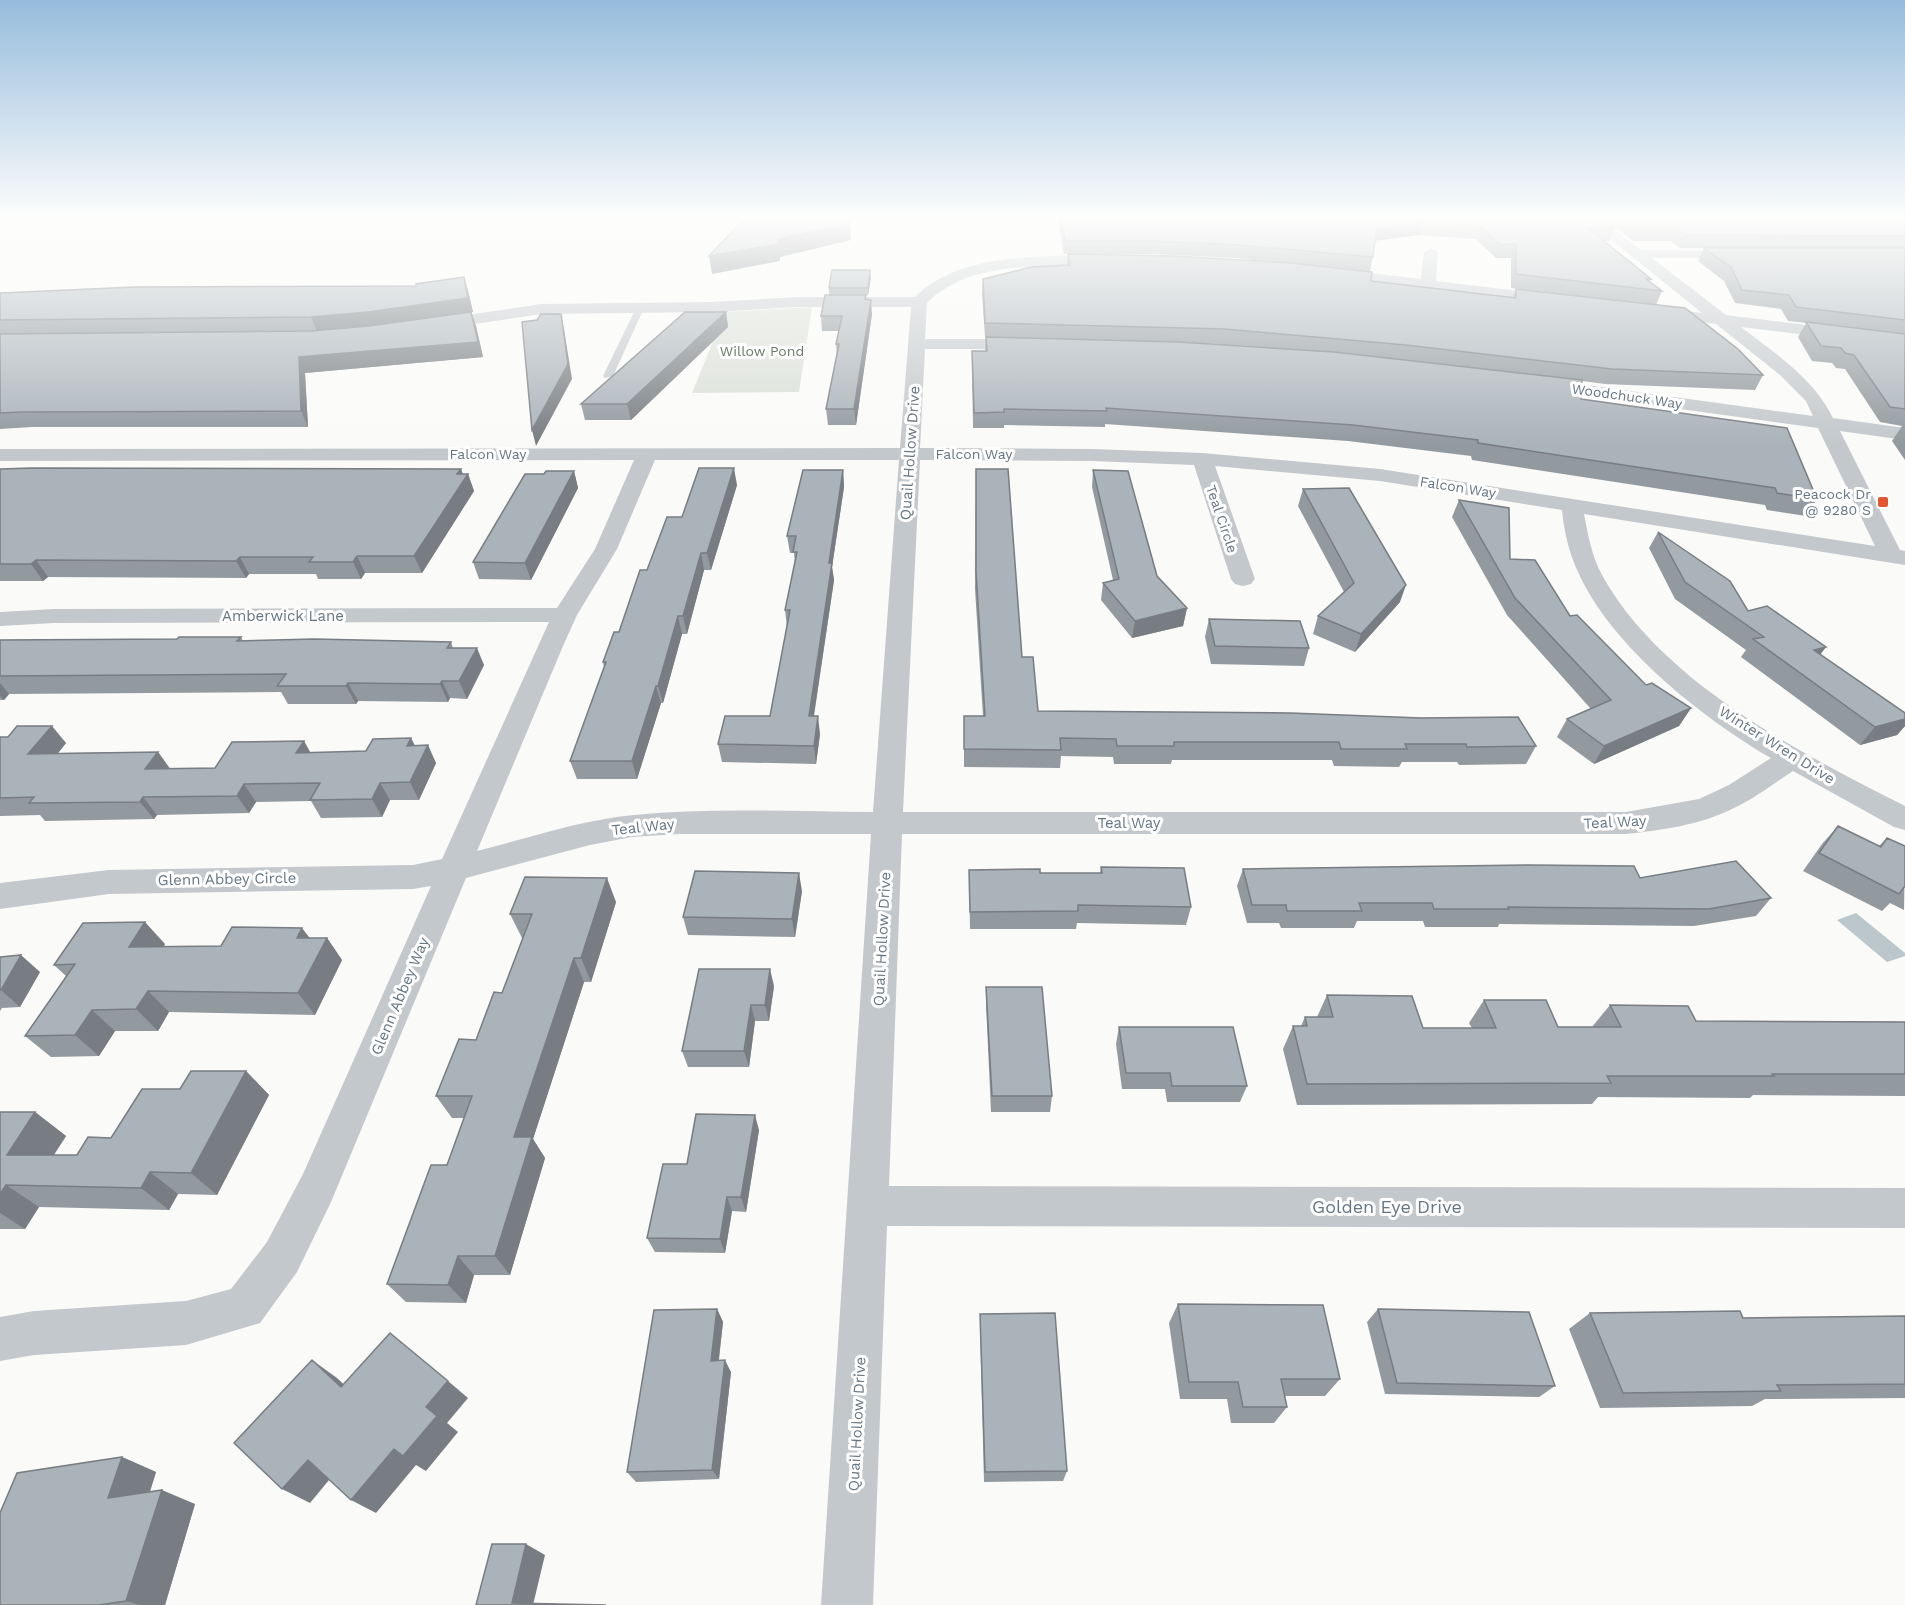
<svg xmlns="http://www.w3.org/2000/svg" width="1905" height="1605" font-family="'Work Sans',sans-serif">
<style>
.green{fill:#dadfd7}
.water{fill:#bbc7cb}
.lines{fill:none;stroke-linecap:round;stroke-linejoin:round}
.lane{fill:#c3c8cc;fill-rule:evenodd}
.street{fill:#c3c8cc;fill-rule:evenodd}
.wall{fill:#929a9f;fill-rule:evenodd}
.shaded-wall{fill:#777d82}
.building{fill:#aab3b9;stroke:#777d82;stroke-width:1.5}
.poi-dot{fill:#e4572e;stroke:#fff;stroke-width:2}
.labels{text-anchor:middle;stroke-width:6;stroke-linejoin:round;paint-order:stroke}
.far-park-label{font-size:14px;fill:#687a64;stroke:#fff}
.far-street-label{font-size:14px;fill:#657683;stroke:#fff}
.far-poi-label{font-size:14px;fill:#657683;stroke:#fff;text-anchor:end}
.street-label{font-size:15px;fill:#657683;stroke:#fff}
.near-street-label{font-size:18px;fill:#657683;stroke:#fff}
</style>
<rect width="100%" height="100%" fill="#fafaf8"/>
<path class="green" d="M812 307 799 392 692 393 725 312Z"/>
<path class="water" d="M1856 913 1905 953V956L1887 962 1837 920Z"/>
<g class="lines">
<path class="lane" d="M637 306 644 308 613 376 605 378 603 376Z"/>
<path class="street" d="M1587 220H1603L1641 250 1748 251 1750 254 1748 257 1743 258H1652L1726 315 1905 337V347L1741 327C1776 354 1813 378 1833 418L1905 428V440L1840 431 1900 550 1905 551V565L1584 514C1588 535 1592 557 1602 575 1661 682 1800 753 1905 806V830L1894 827 1793 771C1773 784 1755 798 1734 808 1701 825 1662 830 1626 834H902L889 1186 1905 1188V1228L887 1226 873 1605H821L871 834H679L632 837 590 845 466 878 331 1202 297 1272 260 1323 186 1345 34 1355 0 1361V1317L34 1311 186 1301 231 1289 267 1242 303 1174 431 886 413 889 109 894 0 909V883L109 870 413 865 442 859 549 622 54 623 0 626V612L54 609 557 608 595 549 634 460 0 461V449L900 448 911 307H798L712 312 541 314 434 330 426 325 434 320 541 304 712 302 798 297H915C960 251 1049 256 1109 256L1117 261 1114 264C1100 268 1083 266 1068 266 1020 266 962 267 927 303L925 339H1025L1031 340 1034 344 1031 348 1025 349H925L920 448 1092 449 1202 453 1380 469 1875 546 1818 428 1535 389 1533 385 1535 381 1542 379 1813 416 1806 401 1780 375 1716 324 1649 315 1647 312 1649 309 1655 307 1702 313ZM655 460H899L873 812C794 812 713 807 634 815 581 820 529 838 477 851L563 646 577 615 617 549ZM920 460 1092 461 1194 465 1231 579 1235 584 1243 586 1251 584 1255 579 1215 466 1380 481 1562 510C1564 531 1569 553 1578 572 1611 646 1702 718 1771 758L1729 785 1699 799 1626 812H903Z
M1431 248 1438 252 1436 281 1554 295 1562 300 1554 305 1330 278 1322 273 1330 268 1421 279 1424 252Z"/>
</g>
<path class="wall" d="M1058 220H1604L1615 228 1609 241H1604L1651 279 1650 282 1662 291 1656 305 1763 375 1755 390 1605 384 1582 381 1581 399 1817 499 1806 516 1767 510 1765 505 1472 460 1471 456 1348 441 1105 424V427L1004 425V428H973L972 351H985L986 337H985L982 293 983 279 1067 265 1068 254H1064ZM1419 235 1476 239 1496 258H1511V288L1609 300 1516 289 1513 297 1371 281 1318 266 1370 271 1373 257 1375 240ZM1081 254H1154L1235 258 1273 262ZM1206 343 1222 344 1250 346Z
M1606 220H1905V460L1892 441 1902 426 1880 422 1845 369 1836 368 1832 363 1812 361 1798 337 1806 323 1788 321 1781 309 1735 303 1724 281 1698 261 1704 248H1680L1671 241H1633Z
M464 277 468 291 473 312H471L476 326 483 357 305 373 308 427H32L0 429V293L416 286Z
M871 277 868 295H829V288Z
M866 295V299L872 314 856 425H828L826 409 837 356 836 344 839 331H822L821 316Z
M726 312 728 327 631 420H585L581 404Z
M0 469H461L463 474H468L474 491 422 573H365L361 579H318L316 574H249L246 578 48 577 43 581H0Z
M976 469 1022 657 1038 711 1536 746 1526 764 1459 765 1457 762H1402L1399 767 1334 766 1332 760H1172L1171 764H1114L1113 757 1061 756 1060 768 964 767V716H983L975 589Z
M843 470 844 487 832 567 834 580 814 716 820 734 816 764 722 762 718 744 770 716 787 627 785 610 795 563 794 553H790L787 536Z
M1093 470 1157 576 1187 608 1183 626 1132 638 1101 600 1103 583 1113 580 1092 487Z
M574 471 578 488 531 580 479 579 473 562 544 474Z
M737 485 711 570H704L687 634H682L663 703H661L637 779H577L570 761 604 668 603 662 619 632 682 517Z
M1303 489 1400 602 1355 652 1313 634 1318 616 1344 592 1298 506Z
M1459 500 1510 559 1570 616 1646 685 1691 708 1679 726 1594 764 1557 737 1567 719 1591 709 1507 615 1452 517Z
M1658 532 1748 611 1826 647 1820 654 1905 713V726L1897 735 1860 745 1741 657 1746 650 1675 599 1649 548Z
M1209 619 1309 648 1304 666 1211 664 1205 637Z
M241 637 243 641 451 642 453 648 484 665 467 699 450 698 448 702 358 701 356 704H288L281 692 9 694 4 700H0V640L177 639Z
M0 737H8L66 743 58 753 158 752 170 769 215 768 304 741 310 753 366 751 411 738 415 746 436 763 419 800H390L382 817 321 818 311 801 256 802 249 813 157 815 154 819 45 821 40 815 0 816Z
M1838 826 1879 846 1887 838 1905 846 1904 910 1890 903 1882 911 1803 871 1822 844Z
M1101 867 1191 907 1186 925 1077 923 1076 929H970L969 870 1040 873H1100Z
M1243 869 1640 878 1771 898 1756 916 1694 926 1499 924 1498 927H1425L1423 921H1357L1354 928H1281L1279 923H1247L1237 886Z
M802 891 795 937 688 935 683 917Z
M616 902 591 982H584L533 1139 545 1158 510 1275H474L466 1303 406 1302 387 1284 447 1165 464 1118H452L436 1096 476 1040 502 993 523 938H522L510 914Z
M310 938H327L342 960 315 1015 169 1012 158 1031H115L99 1056 51 1057 25 1036 66 976 54 965 165 944 164 946H221Z
M0 957 40 972 20 1007 2 1008 0 1011Z
M774 986 769 1021H755L749 1067H688L682 1051Z
M986 987 1052 1096 1050 1112H991L986 1004Z
M1327 995 1423 1028H1472L1469 1023 1484 1000 1558 1027H1592L1610 1005 1696 1021 1905 1022V1096L1753 1095 1750 1098 1598 1097 1592 1104 1297 1105 1283 1049 1293 1026H1301L1305 1017H1317Z
M1119 1027 1247 1086 1240 1102H1167L1165 1089H1122L1116 1044Z
M246 1071 269 1095 217 1195 178 1194 169 1210 39 1207 25 1229H0V1112H35L66 1136 54 1155H77L111 1138 180 1089Z
M759 1130 746 1212 732 1211 725 1253 655 1252 647 1238 687 1164Z
M1178 1304 1340 1379 1325 1396H1285L1287 1407 1274 1423H1231L1227 1399H1180L1169 1323Z
M717 1309 723 1322 719 1360 731 1372 719 1479 636 1482 627 1472Z
M1378 1309 1555 1386 1539 1397 1385 1394 1367 1322Z
M1590 1313 1743 1318 1905 1316V1398L1765 1399 1752 1406 1600 1408 1569 1329Z
M980 1314 1067 1471 1063 1481 984 1482 980 1326Z
M122 1457 156 1472 150 1492 195 1504 165 1605H0Z"/>
<path class="shaded-wall" d="M1423 222 1419 235 1373 241 1377 228Z
M850 223 851 240 780 257V261L712 274 709 256 778 239Z
M870 270 871 277 868 295V288Z
M464 277 468 291 473 312H471L476 326 483 357 305 373 308 427 301 411 299 357 317 332 311 317Z
M871 300 872 314 856 425 854 409Z
M726 312 728 327 631 420 627 404Z
M561 314 564 329 572 379 536 446 532 430Z
M734 468 737 485 711 570 707 553Z
M461 469 464 480 468 474 474 491 422 573 414 556Z
M843 470 844 487 832 567 834 580 811 734 809 716 829 563Z
M574 471 578 488 531 580 525 563Z
M701 553 704 570 687 634 683 616Z
M357 556 365 573 361 579 353 562Z
M240 557 249 574 246 578 236 561Z
M36 560 48 577 43 581 31 564Z
M1406 585 1400 602 1355 652 1361 634Z
M1187 608 1183 626 1132 638 1135 621Z
M678 616 682 634 663 703 658 686Z
M1826 647 1813 664 1814 650Z
M477 648 484 665 467 699 459 681Z
M442 681 450 698 448 702 440 684Z
M0 683 9 694 4 700 0 696Z
M348 683 358 701 356 704 346 686Z
M656 686 661 703 637 779 632 761Z
M1691 708 1679 726 1594 764 1604 746Z
M818 716 820 734 816 764 814 746Z
M1905 719V726L1897 735 1860 745 1875 727Z
M52 726 66 743 43 772 28 754Z
M411 738 420 756 407 746Z
M304 741 314 759 296 753Z
M428 745 436 763 419 800 410 782Z
M158 752 171 770 145 769Z
M380 783 390 800 382 817 372 799Z
M244 784 256 802 249 813 237 796Z
M143 797 157 815 154 819 140 802Z
M799 873 802 891 795 937 792 919Z
M607 878 616 902 591 982 581 958Z
M145 922 165 944 150 969 129 947Z
M302 928 319 950 297 938Z
M327 938 342 960 315 1015 298 993Z
M21 955 40 972 20 1007 1 990Z
M574 958 584 982 533 1139 545 1158 510 1275 495 1256 514 1137Z
M770 969 774 986 769 1021 765 1005Z
M148 991 169 1012 158 1031 136 1009Z
M751 1005 755 1021 749 1067 744 1051Z
M92 1010 115 1031 99 1056 75 1035Z
M246 1071 269 1095 217 1195 191 1173Z
M35 1112 66 1136 39 1177 7 1155Z
M755 1115 759 1130 746 1212 741 1197Z
M150 1172 178 1194 169 1210 141 1188Z
M6 1185 39 1207 25 1229 0 1213V1194Z
M727 1197 732 1211 725 1253 720 1239Z
M458 1256 474 1275 466 1303 448 1285Z
M717 1309 723 1322 717 1373 711 1361Z
M312 1360 337 1378 365 1404 341 1387Z
M725 1360 731 1372 719 1479 712 1470Z
M448 1381 468 1398 447 1423 458 1432 426 1471 416 1465 376 1513 351 1500 426 1407Z
M122 1457 156 1472 143 1512 108 1498Z
M308 1460 334 1474 310 1503 282 1489Z
M162 1490 195 1504 165 1605H140L126 1601Z
M526 1544 545 1555 533 1605 512 1603Z"/>
<path class="building" d="M743 220H850V223L778 239V244L709 256 742 221Z
M1061 220H1604L1615 228H1588L1651 279H1646L1662 291 1516 274V244L1500 245 1480 226 1423 222 1377 228 1373 257 1238 245 1155 241H1065Z
M1628 220H1905V236L1686 235 1676 228H1639Z
M1704 248H1905V320L1796 307 1789 295 1742 290 1731 267Z
M1068 254 1174 256 1291 263 1372 272 1371 281 1516 298V289L1685 308 1738 349 1763 375 1612 369 1406 345 1225 329 985 323 983 279 1031 267 1070 265Z
M832 270H870L868 288H829Z
M464 277 468 298 368 312 311 317 0 320V293L135 287 416 286V284Z
M825 295H866L865 299 871 300 854 409H826L839 344H836L842 316H821Z
M471 312 478 342 299 357 301 411 21 412 0 413V334L311 331 369 326Z
M685 312H726L627 404H581Z
M541 314H561L568 364 532 430 522 322 537 320Z
M1806 322 1905 334V409L1890 407 1854 355 1845 353 1841 348 1821 346Z
M986 337 1178 342 1334 352 1582 380 1581 399 1787 428 1817 499 1777 493 1775 488 1478 443V440L1353 425 1106 408 1107 411 1004 409V412L974 413 972 351H987Z
M32 468 461 469 457 474H468L414 556H357L353 562H309L313 557H240L236 561 36 560 31 564H0V469Z
M699 468H734L707 553H701L683 616H678L658 686H656L632 761H570L606 662H603L614 632H619L640 570H647L667 517H682Z
M976 469H1008L1022 657H1033L1038 711 1290 713 1421 718 1518 717 1536 746 1467 747 1466 744H1405L1407 749H1341L1339 742H1174V746H1117L1116 739 1060 738 1061 750 964 749V716H985L976 572Z
M803 470H843L829 563H832L809 716H818L814 746 718 744 725 716H770L790 610H785L797 552H793L796 536H787Z
M1093 470 1128 471 1157 576 1187 608 1135 621 1103 583 1119 579Z
M546 471H574L525 563 473 562 525 474H544Z
M1349 488 1406 585 1361 634 1318 616 1354 583 1303 489Z
M1459 500 1509 508 1510 559 1535 560 1570 616 1577 615 1646 685 1652 683 1691 708 1604 746 1567 719 1611 700 1515 598Z
M1658 532 1730 581 1748 611 1767 606 1826 647 1814 650 1905 713V719L1875 727 1753 639 1764 637 1685 582Z
M1209 619 1300 621 1309 648 1215 646Z
M179 637H241L237 641 314 639 451 642 447 648H477L459 681H442L440 684 348 683 346 686H277L286 674 0 676V640L177 639Z
M17 726H52L28 754 158 752 145 769 215 768 232 742 304 741 296 753 366 751 373 739 411 738 407 746 428 745 410 782 380 783 372 799 310 800 320 783 244 784 237 796 143 797 140 802 29 803 34 797 0 798V737H8Z
M1838 826 1881 847 1887 838 1905 846V886L1899 894 1819 853Z
M1736 861 1771 898 1709 909 1508 907 1509 909H1434L1432 903H1359L1362 911H1287L1286 905H1252L1243 869 1528 865 1634 866 1640 878Z
M1101 867 1184 868 1191 907 1078 905V911L970 912 969 870 1040 869V873H1102Z
M695 871 799 873 792 919 683 917Z
M525 877 607 878 581 958H574L514 1137H532L495 1256H458L448 1285 387 1284 431 1165H447L472 1096H436L459 1039 476 1040 494 992 502 993 532 914H510Z
M145 922 129 947 221 946 232 927 302 928 297 938H327L298 993 148 991 136 1009 92 1010 75 1035 25 1036 75 964 54 965 83 923Z
M21 955 1 990H0V957Z
M699 969H770L765 1005H751L744 1051H682Z
M986 987H1042L1052 1096H992Z
M1327 995 1412 996 1423 1028H1496L1484 1000H1546L1558 1027H1621L1610 1005 1688 1006 1696 1021 1905 1022V1074H1772L1774 1076H1607L1611 1083 1307 1084 1293 1026H1307L1305 1017H1333Z
M1119 1027H1233L1247 1086H1172L1170 1073H1126Z
M191 1071H246L191 1173 150 1172 141 1188 6 1185 0 1194V1112H35L7 1155H77L88 1137 111 1138 142 1089H180Z
M696 1114 755 1115 741 1197H727L720 1239 647 1238 663 1164H687Z
M1178 1304 1323 1305 1340 1379H1281L1287 1407H1243L1238 1382H1189Z
M717 1309 711 1361 725 1360 712 1470 627 1472 654 1310Z
M1378 1309 1529 1312 1555 1386 1397 1383Z
M1740 1311 1743 1318 1905 1316V1384L1777 1385 1781 1391 1623 1393 1590 1313Z
M1055 1313 1067 1471 985 1472 980 1314Z
M390 1333 448 1381 426 1407 437 1416 403 1456 394 1449 351 1500 308 1460 282 1489 234 1443 312 1360 341 1387Z
M122 1457 108 1498 162 1490 126 1601 99 1605H0V1513L17 1473Z
M492 1544H526L512 1603 606 1605H476Z"/>
<linearGradient id="sky" x2="0" y2="1"><stop stop-color="#96bcdc"/><stop offset="0.49" stop-color="#fdfdfc"/><stop offset="1" stop-color="#fdfdfc" stop-opacity="0"/></linearGradient>
<rect width="1905" height="445" fill="url(#sky)"/>
<rect class="poi-dot" x="1877" y="496" width="12" height="12" rx="3"/>
<g class="labels">
<g class="far-park-label">
<text x="762" y="356">Willow Pond</text>
</g>
<g class="far-street-label">
<text transform="translate(1627 396) rotate(8)" y="5">Woodchuck Way</text>
<text x="488" y="459">Falcon Way</text>
<text x="974" y="459">Falcon Way</text>
<text transform="translate(1458 487) rotate(9)" y="5">Falcon Way</text>
<text transform="translate(1222 519) rotate(71)" y="5">Teal Circle</text>
</g>
<g class="far-poi-label">
<text x="1871" y="499">Peacock Dr<tspan x="1871" dy="16">@ 9280 S</tspan></text>
</g>
<g class="street-label">
<text transform="translate(910 453) rotate(-86)" y="5">Quail Hollow Drive</text>
<text x="283" y="621">Amberwick Lane</text>
<text transform="translate(1777 745) rotate(32)" y="5">Winter Wren Drive</text>
<text transform="translate(1615 822) rotate(-3)" y="5">Teal Way</text>
<text x="1129" y="828">Teal Way</text>
<text transform="translate(643 827) rotate(-6)" y="5">Teal Way</text>
<text transform="translate(227 879) rotate(-1)" y="5">Glenn Abbey Circle</text>
<text transform="translate(882 939) rotate(-87)" y="5">Quail Hollow Drive</text>
<text transform="translate(400 996) rotate(-67)" y="5">Glenn Abbey Way</text>
<text transform="translate(857 1424) rotate(-87)" y="5">Quail Hollow Drive</text>
</g>
<g class="near-street-label">
<text x="1387" y="1213">Golden Eye Drive</text>
</g>
</g>
</svg>
